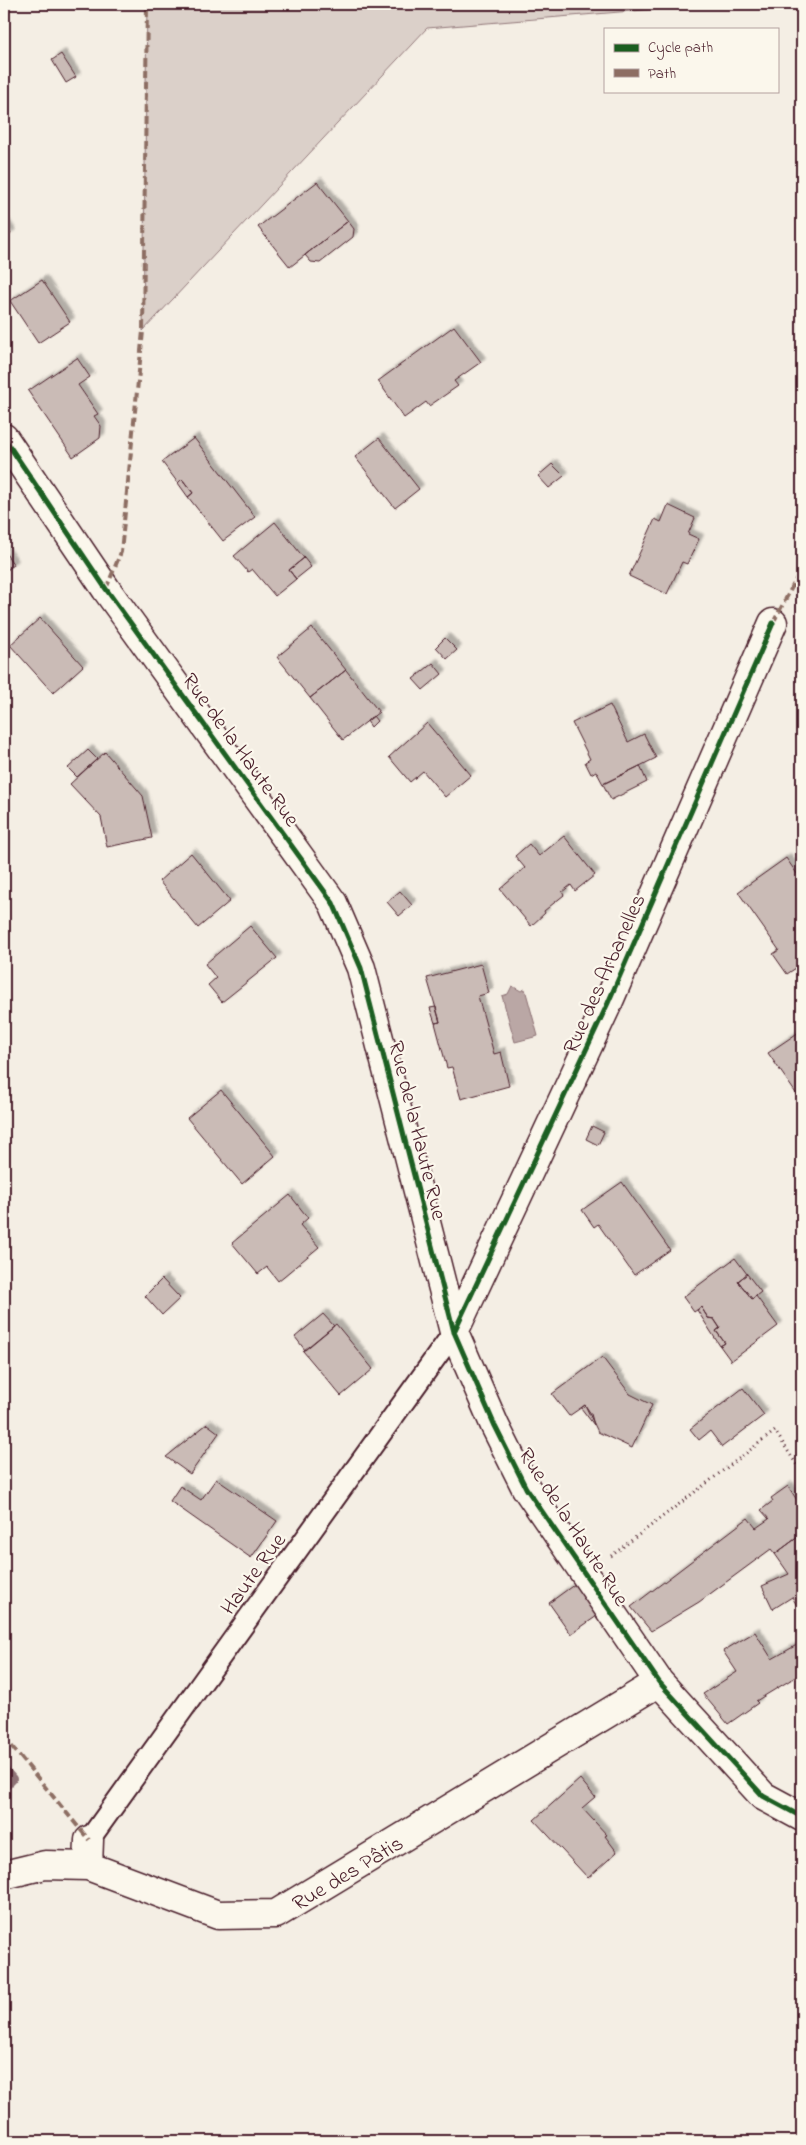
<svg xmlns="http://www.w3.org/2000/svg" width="806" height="2145" font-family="'Indie Flower',sans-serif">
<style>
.green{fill:#dbd0c9;stroke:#92787a}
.water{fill:#baa7a5;stroke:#8d7174}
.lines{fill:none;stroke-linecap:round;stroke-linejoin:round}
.stream{stroke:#8d7174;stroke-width:10}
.building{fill:#cabbb6;stroke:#4a1f2b;filter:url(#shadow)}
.service-casing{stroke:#4a1f2b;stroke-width:24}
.minor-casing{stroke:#4a1f2b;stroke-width:31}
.path{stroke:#4a1f2b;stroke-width:3;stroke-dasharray:1 4;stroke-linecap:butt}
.service{stroke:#fbf7ec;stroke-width:20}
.minor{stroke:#fbf7ec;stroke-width:28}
.quiet{stroke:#8d6e63;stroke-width:4;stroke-dasharray:8 4;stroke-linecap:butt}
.cycleway-casing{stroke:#fbf7ec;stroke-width:8}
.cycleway{stroke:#1b5e20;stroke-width:5}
.labels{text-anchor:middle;stroke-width:4.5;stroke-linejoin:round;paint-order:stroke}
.street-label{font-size:22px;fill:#4a1f2b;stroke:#fbf7ec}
</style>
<defs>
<filter id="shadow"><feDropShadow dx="4.5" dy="-4.5" stdDeviation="1" flood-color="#0004"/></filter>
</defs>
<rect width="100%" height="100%" fill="#f4eee4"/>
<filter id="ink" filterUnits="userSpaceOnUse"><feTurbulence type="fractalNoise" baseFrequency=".02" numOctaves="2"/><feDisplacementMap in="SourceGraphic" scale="10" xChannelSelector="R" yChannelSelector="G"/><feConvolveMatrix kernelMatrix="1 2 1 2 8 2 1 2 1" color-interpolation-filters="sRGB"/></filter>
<g filter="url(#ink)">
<path class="green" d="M147 4H716L427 28 143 331Z"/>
<path class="water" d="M512 986 521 991 525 989 538 1036 515 1042 502 996 508 994Z"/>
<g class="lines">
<path class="stream" d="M4 1770 12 1779 4 1787"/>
</g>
<path class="building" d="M61 54 76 77 66 83 52 60Z
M317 182 348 221 290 267 258 227Z
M348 221 354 229 353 237 320 263 311 262 305 255Z
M4 223 11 234 4 238Z
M42 280 70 322 38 343 10 301Z
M454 326 481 362 454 381 458 386 429 406 426 402 404 418 378 381Z
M77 358 90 377 78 385 98 414 94 416 101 426 100 438 73 457 28 391Z
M194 438 255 517 223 541 188 497 193 493 182 479 178 483 162 462Z
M379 438 419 489 395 508 355 457Z
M552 464 564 476 549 488 538 476Z
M182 479 193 493 188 497 178 483Z
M668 505 695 518 688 534 699 539 687 564 682 562 667 594 629 576 655 519 661 522Z
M275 522 304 558 289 570 296 579 275 596 252 569 248 572 234 556Z
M4 551 14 565 4 572Z
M304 558 311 567 296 579 289 570Z
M40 618 83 666 53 693 10 645Z
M312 628 346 670 310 698 277 657Z
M445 638 457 650 447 659 436 647Z
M433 663 442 674 423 690 413 679Z
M346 670 379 712 343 740 310 698Z
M610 705 628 742 644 734 656 758 603 784 596 771 591 774 585 762 590 759 572 723Z
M373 716 377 721 371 727 367 721Z
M427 723 471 775 445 797 423 771 410 782 389 757Z
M88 750 97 759 77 777 68 768Z
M105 752 143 796 152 838 107 847 101 817 70 784Z
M640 766 647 782 611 800 603 784Z
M564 836 595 875 575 891 571 885 562 892 564 895 544 911 545 913 531 926 500 889 525 868 515 856 529 844 539 856Z
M191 853 230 901 198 928 159 881Z
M786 858 802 881 800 887 802 890V964L787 974 773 954 779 950 738 892Z
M400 891 412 905 399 916 387 902Z
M250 926 277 958 222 1002 208 985 216 978 205 964Z
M481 964 489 993 478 996 494 1054 501 1052 509 1086 461 1099 452 1067 447 1068 435 1023 440 1022 427 978Z
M436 1007 440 1022 435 1023 430 1008Z
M802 1030V1102L768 1053Z
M221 1090 275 1156 242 1184 187 1118Z
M592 1126 604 1132 598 1145 586 1139Z
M622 1182 670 1250 634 1275 598 1224 594 1227 582 1210Z
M290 1195 308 1218 300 1225 319 1247 278 1281 267 1267 258 1274 232 1243Z
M735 1258 747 1274 738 1281 752 1299 756 1296 778 1326 731 1361 720 1346 725 1343 716 1331 720 1328 714 1319 708 1318 701 1307 694 1312 683 1297Z
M747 1274 761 1292 752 1299 738 1281Z
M162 1279 180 1298 162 1315 145 1296Z
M701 1307 708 1318 714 1319 720 1328 716 1331 725 1343 720 1346 697 1310Z
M323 1314 334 1326 305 1350 295 1337Z
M336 1324 373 1369 341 1396 303 1351Z
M602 1357 630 1394 652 1405 632 1448 598 1432 585 1405 569 1416 552 1394Z
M743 1388 764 1415 722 1447 710 1431 699 1440 690 1429Z
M585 1405 591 1414 594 1425 581 1408Z
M207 1424 219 1433 190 1474 166 1457Z
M216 1479 277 1521 251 1558 170 1501 180 1486 201 1500Z
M788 1486 802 1508V1534L775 1554 771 1549 699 1602 651 1631 631 1607 748 1518 756 1528 769 1519 761 1510 773 1501 771 1498Z
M802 1534V1600L796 1604 792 1597 773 1609 762 1586 789 1574 775 1554Z
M575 1584 597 1616 571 1634 549 1603Z
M802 1600V1615L796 1604Z
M755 1632 772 1659 802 1642V1673L756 1701 758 1703 728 1724 703 1694 737 1672 723 1651Z
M580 1779 595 1797 582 1808 607 1835 605 1836 617 1852 588 1878 534 1820Z"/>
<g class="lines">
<defs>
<path id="service" d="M89 1840 454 1332"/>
<path id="minor" d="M4 438 106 589 333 903 361 968 454 1332 495 1426 526 1488 659 1682 763 1796 802 1817
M454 1332 608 1003 773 623
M88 1866 89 1840
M4 1875 45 1865 88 1866 218 1915 276 1914 659 1682"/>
</defs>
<use href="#service" class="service-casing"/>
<use href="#minor" class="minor-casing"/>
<path class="path" d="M611 1556 775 1431 802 1473"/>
<use href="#service" class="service"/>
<use href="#minor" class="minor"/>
<path class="quiet" d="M106 589 121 552 143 331 147 4
M773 623 802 568
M4 1737 89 1840"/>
<defs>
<path id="cycleway" d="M4 438 106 589 333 903 361 968 454 1332 495 1426 526 1488 659 1682 763 1796 802 1817
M454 1332 608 1003 773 623"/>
</defs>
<use href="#cycleway" class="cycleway-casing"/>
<use href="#cycleway" class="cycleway"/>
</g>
</g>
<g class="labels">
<g class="street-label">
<text transform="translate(242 749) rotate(54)" y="8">Rue de la Haute Rue</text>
<text transform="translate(603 973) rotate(-66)" y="8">Rue des Arbanelles</text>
<text transform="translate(419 1130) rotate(76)" y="8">Rue de la Haute Rue</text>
<text transform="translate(575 1526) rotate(57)" y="8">Rue de la Haute Rue</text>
<text transform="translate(252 1573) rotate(-54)" y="8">Haute Rue</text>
<text transform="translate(347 1872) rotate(-31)" y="8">Rue des Pâtis</text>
</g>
</g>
<rect width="806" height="2145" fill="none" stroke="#fbf7ec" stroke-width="20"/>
<rect x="10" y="10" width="786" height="2125" fill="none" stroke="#4a1f2b" stroke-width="2" filter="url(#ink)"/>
<rect x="604" y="28" width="175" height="65" fill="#fbf7ec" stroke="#b4a19f"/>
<rect x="614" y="44" width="25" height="8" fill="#1b5e20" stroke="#b4a19f"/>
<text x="648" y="52" font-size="15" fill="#4a1f2b">Cycle path</text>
<rect x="614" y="69" width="25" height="8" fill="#8d6e63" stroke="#b4a19f"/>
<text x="648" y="78" font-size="15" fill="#4a1f2b">Path</text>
</svg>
